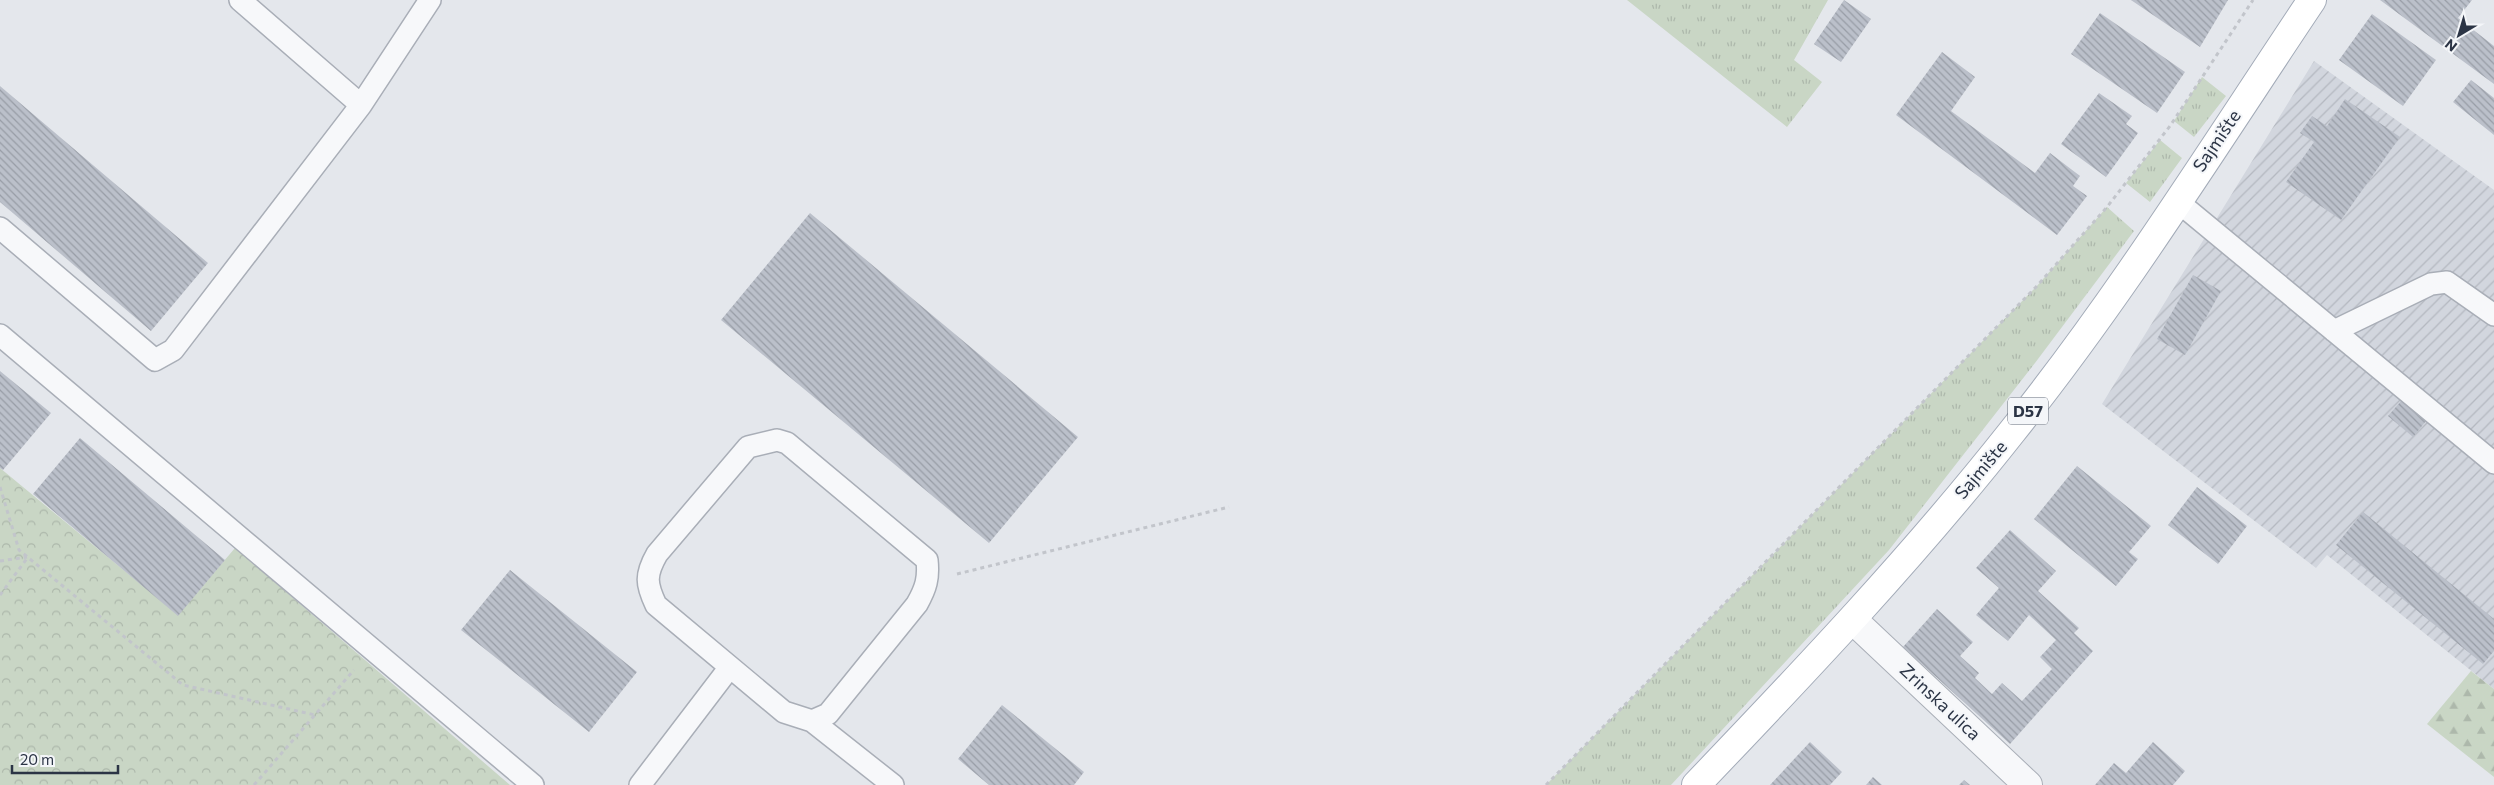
<svg xmlns="http://www.w3.org/2000/svg" width="2494" height="785" font-family="Commissioner,sans-serif">
<style>
.industrial{fill:url(#industrial-furrows)}
.grass{fill:url(#grass-tufts)}
.forest{fill:url(#forest-firs)}
.park{fill:url(#park-crowns)}
.building{fill:url(#building-back-hatch)}
.lines{fill:none;stroke-linecap:round;stroke-linejoin:round}
.service-casing{stroke:#a9aeb7;stroke-width:24}
.minor-casing{stroke:#a9aeb7;stroke-width:30}
.primary-casing{stroke:#a3abb8;stroke-width:30}
.path{stroke:#c2c5cb;stroke-width:3;stroke-dasharray:4 4;stroke-linecap:butt}
.service{stroke:#f7f8fa;stroke-width:21}
.minor{stroke:#f7f8fa;stroke-width:28}
.primary{stroke:#fff;stroke-width:28}
.labels{text-anchor:middle;stroke-width:4;stroke-linejoin:round;paint-order:stroke}
.shield{fill:#f4f6f9;stroke:#676e7b;stroke-width:1}
.shield-label{font-size:16px;font-weight:bold;fill:#2b3445}
.street-label{font-size:18px;fill:#2b3445;stroke:#f4f6f9}
</style>
<defs>
<pattern id="industrial-furrows" width="10" height="10" patternUnits="userSpaceOnUse" patternTransform="scale(1.25)"><rect width="10" height="10" fill="#d2d6de"/><path d="M-1 1l2-2M0 10L10 0M9 11l2-2" fill="none" stroke="#b4b8c0"/></pattern>
<pattern id="grass-tufts" width="24" height="20" patternUnits="userSpaceOnUse" patternTransform="scale(1.25)"><rect width="24" height="20" fill="#c9d6c5"/><path d="M3 7l-1-3M5 7V3M7 7l1-3M15 17l-1-3M17 17v-4M19 17l1-3" fill="none" stroke="#adb8ab"/></pattern>
<pattern id="forest-firs" width="22" height="20" patternUnits="userSpaceOnUse" patternTransform="scale(1.25)"><rect width="22" height="20" fill="#c9d6c5"/><path d="M5 1l3.5 6h-7zM16 11l3.5 6h-7z" fill="#adb8ab"/></pattern>
<pattern id="park-crowns" width="20" height="18" patternUnits="userSpaceOnUse" patternTransform="scale(1.25)"><rect width="20" height="18" fill="#c9d6c5"/><path d="M2 6a3 3 0 1 1 6 0M12 15a3 3 0 1 1 6 0" fill="none" stroke="#adb8ab"/></pattern>
<pattern id="building-back-hatch" width="6" height="6" patternUnits="userSpaceOnUse" patternTransform="scale(1.25)"><rect width="6" height="6" fill="#bbc0ca"/><path d="M-1 5l2 2M0 0l6 6M5-1l2 2" fill="none" stroke="#989da6"/></pattern>
</defs>
<rect width="100%" height="100%" fill="#e4e7ec"/>
<path class="industrial" d="M2314 61 2494 190V689L2327 555 2316 568 2102 404Z"/>
<path class="grass" d="M1627 0H1828L1794 60 1822 82 1787 127Z
M2202 77 2226 96 2194 137 2174 121Z
M2160 140 2182 158 2150 202 2126 183Z
M2107 207 2134 231 2035 363 1889 550 1671 785H1546L2036 287Z"/>
<path class="forest" d="M2471 671 2494 689V777L2427 724Z"/>
<path class="park" d="M0 468 178 615 235 548 510 785H0Z"/>
<path class="building" d="M1844 0 1871 19 1841 62 1814 44Z
M2131 0H2228L2200 47Z
M2380 0H2472L2458 18 2494 46V84Z
M2100 13 2185 72 2157 113 2071 54Z
M2372 14 2436 60 2403 106 2339 60Z
M1942 52 1975 77 1951 111 2035 173 2050 153 2080 176 2073 186 2087 196 2057 235 1896 115Z
M2471 80 2494 98V135L2453 102Z
M0 86 208 263 151 331 0 202Z
M2099 93 2132 116 2126 124 2138 133 2106 177 2061 144Z
M2345 99 2400 137 2341 220 2286 182 2314 142 2300 133 2312 116 2327 126Z
M810 213 1078 437 989 543 721 320Z
M2193 275 2221 291 2185 355 2157 339Z
M0 371 51 413 3 470 0 468Z
M2402 400 2426 421 2413 437 2388 416Z
M80 438 225 560 178 616 33 494Z
M2077 466 2151 526 2129 552 2138 559 2116 586 2034 519Z
M2197 487 2247 526 2218 564 2168 525Z
M2363 512 2494 619V651L2483 664 2336 545Z
M2010 530 2056 571 2038 591 2079 628 2074 633 2093 651 2010 744 1903 647 1937 609 1973 642 1960 656 1979 673 1975 678 1992 694 2002 683 2022 701 2052 669 2040 657 2056 640 2029 615 2008 641 1976 615 1999 588 1976 568Z
M510 570 637 672 589 732 461 630Z
M1002 705 1084 772 1074 785H989L958 759Z
M1810 742 1842 772 1830 785H1770Z
M2153 742 2185 771 2173 785H2095L2114 763 2126 773Z
M1873 777 1882 785H1866Z
M1964 780 1970 785H1959Z"/>
<g class="lines">
<defs>
<path id="service" d="M240 0 361 105
M2177 201 2494 463
M0 228 155 360 173 350 361 105 430 0
M2334 331 2431 284 2447 282 2494 315
M0 335 533 785
M777 440 787 443 927 560C929 578 926 588 917 604L828 714 812 721 784 712 656 605C646 584 645 575 657 554L748 447Z
M812 721 893 785
M640 785 730 667"/>
<path id="minor" d="M1853 620 2028 785"/>
<path id="primary" d="M1696 785C1805 671 1913 557 2011 433 2121 296 2214 146 2312 0"/>
</defs>
<use href="#service" class="service-casing"/>
<use href="#minor" class="minor-casing"/>
<use href="#primary" class="primary-casing"/>
<path class="path" d="M0 487 19 550 183 685 315 715
M0 561 27 557
M957 574 1229 507
M0 595 28 557
M254 785 354 670
M1546 785 2036 287 2107 207 2170 126 2253 0"/>
<use href="#service" class="service"/>
<use href="#minor" class="minor"/>
<use href="#primary" class="primary"/>
</g>
<g class="labels">
<rect class="shield" x="2008" y="397.5" width="40" height="27" rx="4"/>
<g class="shield-label">
<text x="2028" y="417">D57</text>
</g>
<g class="street-label">
<text transform="translate(2217 141) rotate(-56)" y="6">Sajmište</text>
<text transform="translate(1981 470) rotate(-50)" y="6">Sajmište</text>
<text transform="translate(1940 702) rotate(43)" y="6">Zrinska ulica</text>
</g>
</g>
<g transform="translate(2459 35) rotate(218)" stroke="#f4f6f9" stroke-width="4" paint-order="stroke">
<path d="M0-4L9 19L0 12L-9 19Z" fill="#2b3445"/>
<text y="-8" font-size="14" font-weight="bold" text-anchor="middle" fill="#2b3445">N</text>
</g>
<path d="M12 765v8h106v-8" fill="none" stroke="#2b3445" stroke-width="2.5"/>
<text x="20" y="765" font-size="15" fill="#2b3445" stroke="#f4f6f9" stroke-width="4" paint-order="stroke">20 m</text>
</svg>
